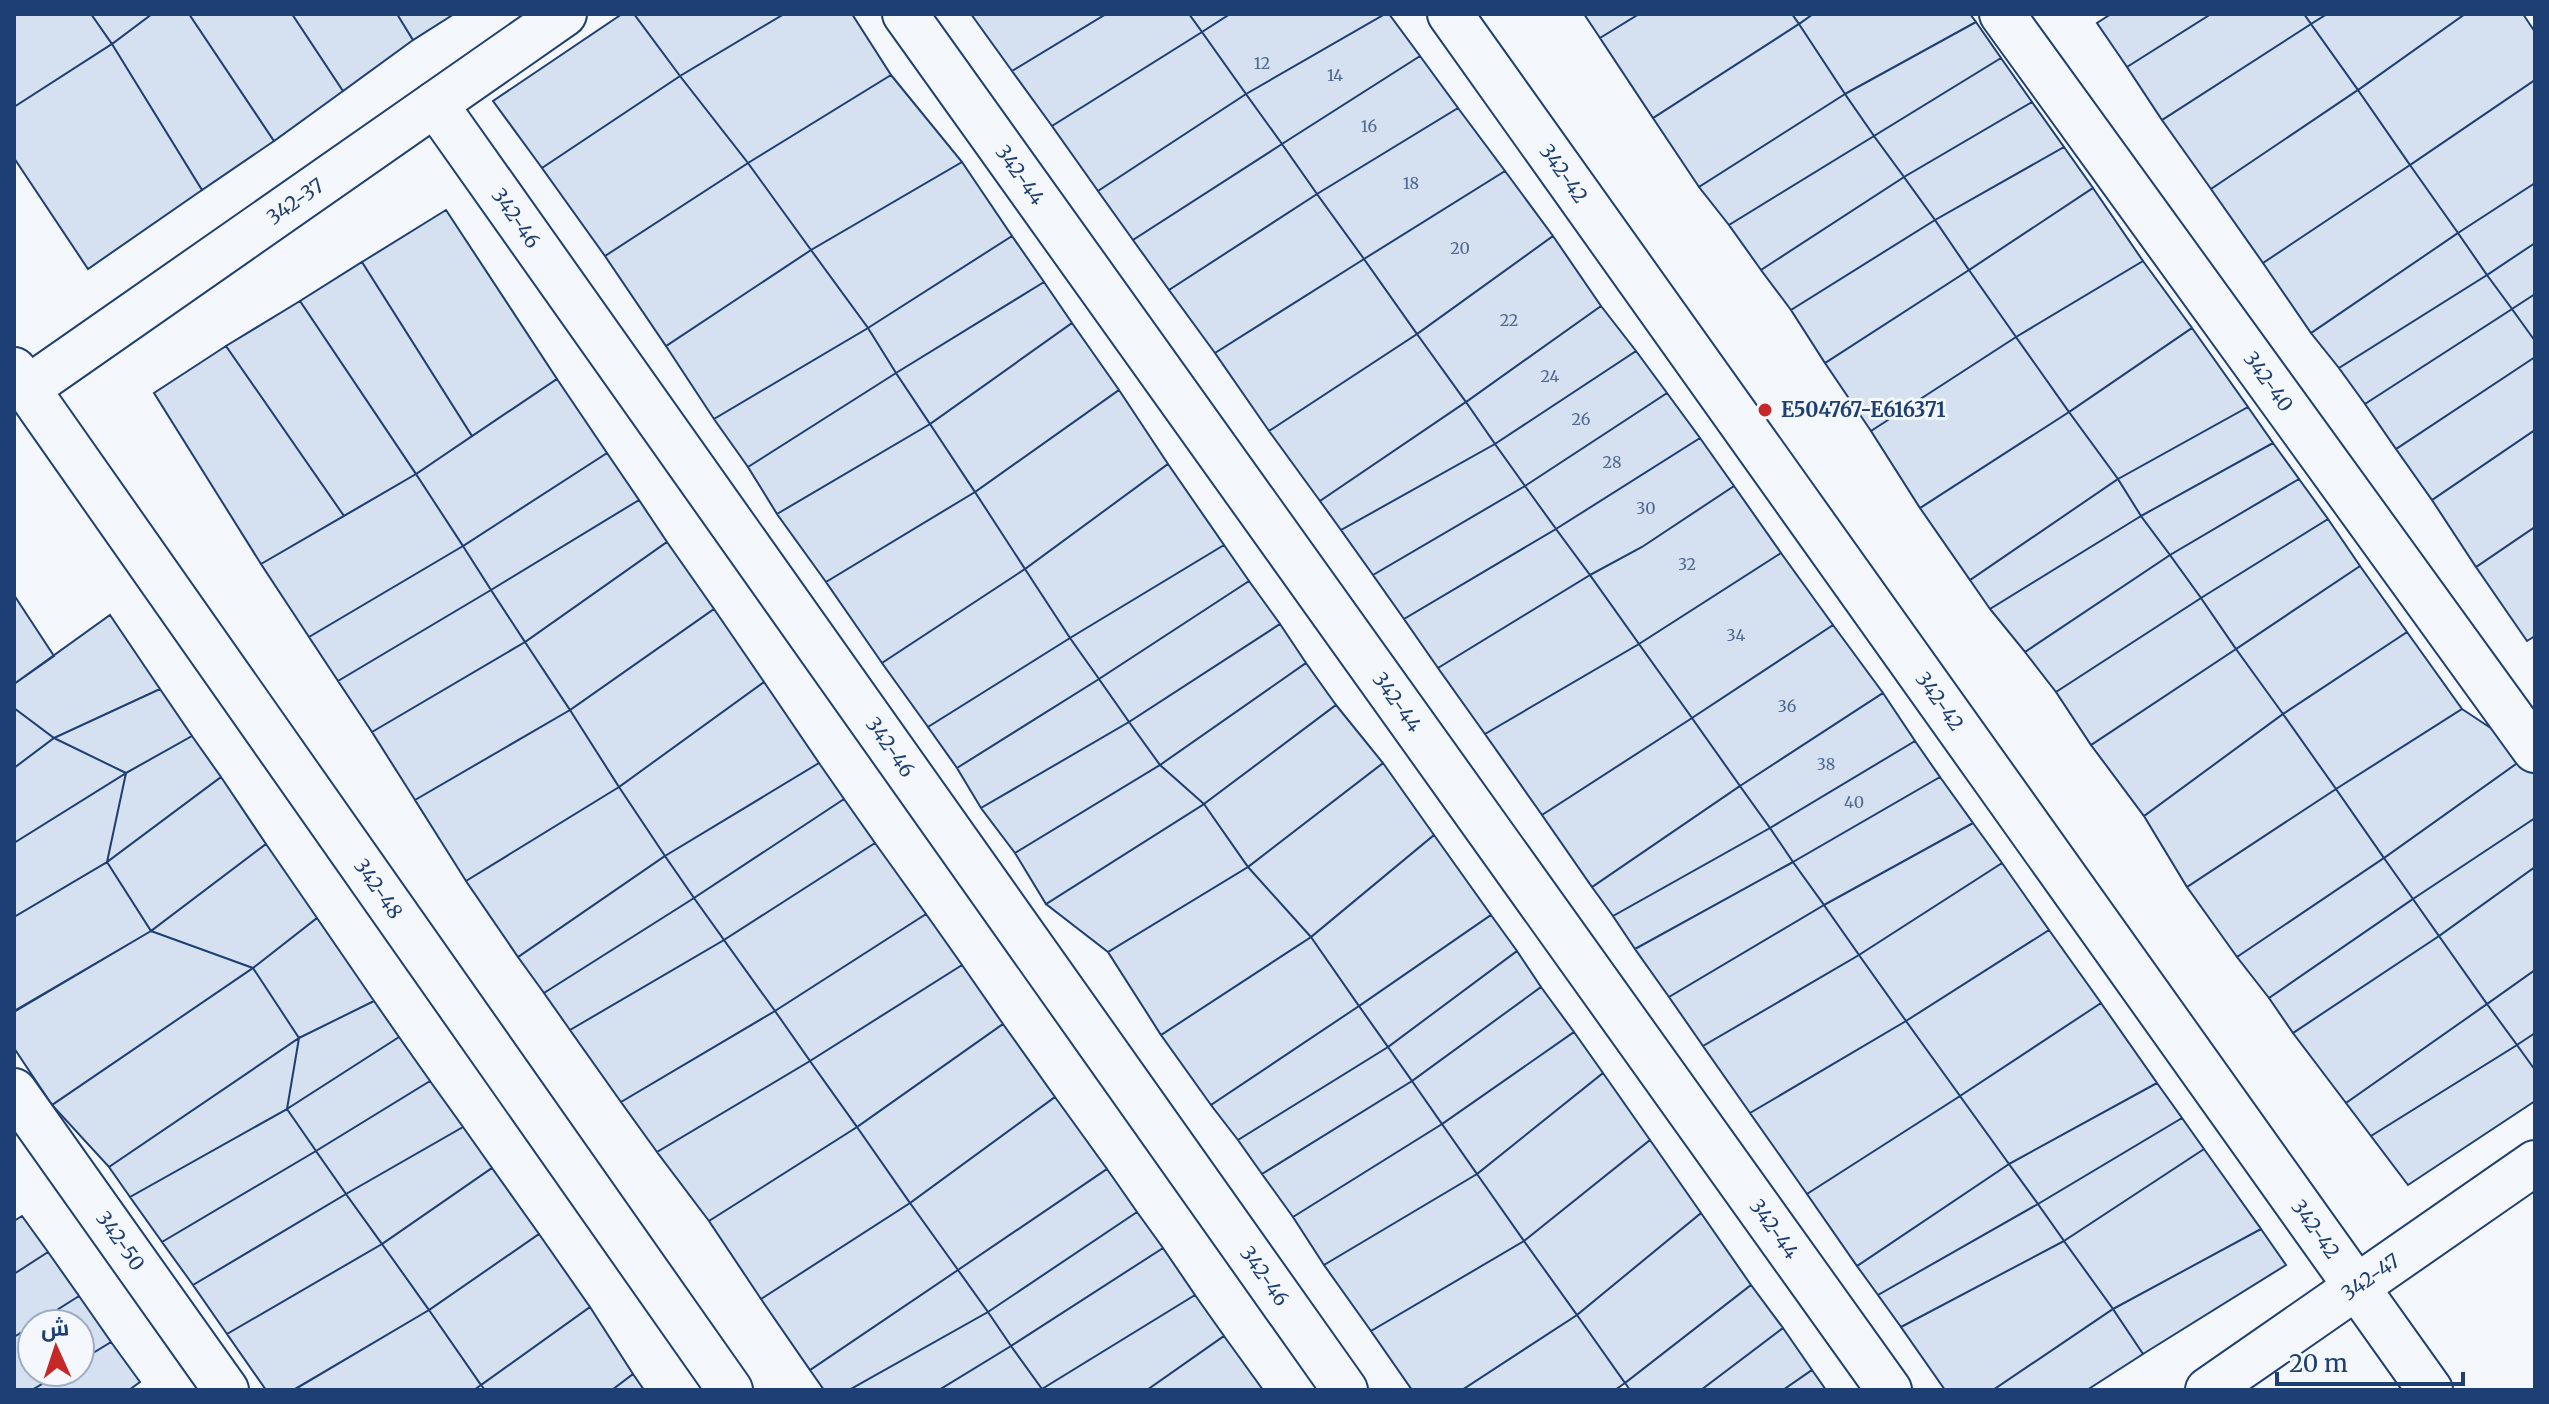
<svg xmlns="http://www.w3.org/2000/svg" width="2549" height="1404" font-family="Merriweather,Cairo,serif">
<style>
.building{fill:#d5e0f0;stroke:#1d3f73;stroke-width:2}
.lines{fill:none;stroke-linecap:round;stroke-linejoin:round}
.street-casing{stroke:#1d3f73;stroke-width:48}
.street{stroke:#f4f7fb;stroke-width:44}
.poi-dot{fill:#c62828;stroke:#f4f7fb;stroke-width:3}
.labels{text-anchor:middle;stroke-width:6;stroke-linejoin:round;paint-order:stroke}
.number-label{font-size:16px;fill:#4b6792}
.street-label{font-size:20px;fill:#1d3f73;stroke:#f4f7fb}
.poi-label{font-size:20px;font-weight:bold;fill:#1d3f73;stroke:#f4f7fb;text-anchor:start}
</style>
<rect width="100%" height="100%" fill="#f4f7fb"/>
<path class="building" d="M14 14H91L112 44 14 107Z
M91 14H152L112 44Z
M152 14H189L274 141 202 190 112 44Z
M189 14H292L343 91 274 141Z
M292 14H397L413 40 343 91Z
M397 14H454L413 40Z
M622 14H634L680 76 542 168 493 101Z
M634 14H784L680 76Z
M784 14H852L891 75 748 163 680 76Z
M971 14H1106L1012 71Z
M1106 14H1189L1202 32 1052 126 1012 71Z
M1189 14H1230L1202 32Z
M1230 14H1385L1246 94 1202 32Z
M1385 14H1389L1420 56 1282 144 1246 94Z
M1584 14H1639L1600 38Z
M1639 14H1792L1799 24 1653 118 1600 38Z
M1792 14H1813L1799 24Z
M1813 14H1970L1976 22 1845 94 1799 24Z
M2111 14H2211L2127 67 2097 23Z
M2211 14H2304L2311 24 2162 120 2127 67Z
M2304 14H2327L2311 24Z
M2327 14H2465L2358 90 2311 24Z
M2465 14H2523L2535 32V80L2410 165 2358 90Z
M1976 22 2001 58 1874 136 1845 94Z
M1799 24 1845 94 1699 187 1653 118Z
M2311 24 2358 90 2211 189 2162 120Z
M1202 32 1246 94 1098 191 1052 126Z
M112 44 202 190 88 269 14 158V107Z
M1420 56 1458 108 1317 194 1282 144Z
M2001 58 2032 102 1904 177 1874 136Z
M891 75 962 162 811 250 748 163Z
M680 76 748 163 605 256 542 168Z
M2535 80V183L2458 233 2410 165Z
M2358 90 2410 165 2263 263 2211 189Z
M1246 94 1282 144 1133 240 1098 191Z
M1845 94 1874 136 1729 225 1699 187Z
M2032 102 2064 147 1935 220 1904 177Z
M1458 108 1505 171 1364 259 1317 194Z
M1874 136 1904 177 1761 270 1729 225Z
M1282 144 1317 194 1169 290 1133 240Z
M2064 147 2093 188 1969 270 1935 220Z
M962 162 1012 236 868 328 811 250Z
M748 163 811 250 666 346 605 256Z
M2410 165 2458 233 2311 333 2263 263Z
M1505 171 1553 236 1417 334 1364 259Z
M1904 177 1935 220 1791 310 1761 270Z
M2535 183V243L2487 275 2458 233Z
M2093 188 2143 261 2016 337 1969 270Z
M1317 194 1364 259 1215 353 1169 290Z
M446 210 557 379 472 436 362 262Z
M1935 220 1969 270 1825 363 1791 310Z
M2458 233 2487 275 2339 368 2311 333Z
M1012 236 1044 282 896 373 868 328Z
M1553 236 1601 306 1466 402 1417 334Z
M2535 243V294L2512 309 2487 275Z
M811 250 868 328 714 419 666 346Z
M1364 259 1417 334 1269 431 1215 353Z
M2143 261 2192 328 2069 412 2016 337Z
M362 262 472 436 416 474 300 301Z
M1969 270 2016 337 1871 431 1825 363Z
M2487 275 2512 309 2365 404 2339 368Z
M1044 282 1072 323 930 424 896 373Z
M2535 294V341L2512 309Z
M300 301 416 474 344 516 226 346Z
M1601 306 1636 351 1495 444 1466 402Z
M2512 309 2535 341V357L2396 449 2365 404Z
M1072 323 1119 390 975 492 930 424Z
M868 328 896 373 748 467 714 419Z
M2192 328 2248 407 2118 479 2069 412Z
M1417 334 1466 402 1320 501 1269 431Z
M2016 337 2069 412 1920 508 1871 431Z
M226 346 344 516 261 564 154 393Z
M1636 351 1667 393 1525 486 1495 444Z
M2535 357V430L2432 500 2396 449Z
M896 373 930 424 777 514 748 467Z
M557 379 607 453 463 546 416 474Z
M1119 390 1168 464 1025 569 975 492Z
M1667 393 1700 438 1556 529 1525 486Z
M1466 402 1495 444 1341 530 1320 501Z
M2248 407 2273 443 2141 516 2118 479Z
M2069 412 2118 479 1970 580 1920 508Z
M930 424 975 492 826 582 777 514Z
M2535 430V527L2476 567 2432 500Z
M1700 438 1734 486 1642 547 1590 575 1556 529Z
M2273 443 2299 479 2170 555 2141 516Z
M1495 444 1525 486 1373 575 1341 530Z
M607 453 639 500 491 590 463 546Z
M1168 464 1224 545 1070 638 1025 569Z
M416 474 463 546 309 637 261 564Z
M2118 479 2141 516 1990 609 1970 580Z
M2299 479 2328 519 2201 598 2170 555Z
M1525 486 1556 529 1404 619 1373 575Z
M1734 486 1781 553 1639 644 1590 575 1642 547Z
M975 492 1025 569 882 663 826 582Z
M639 500 667 542 525 642 491 590Z
M2141 516 2170 555 2025 652 1990 609Z
M2328 519 2360 566 2236 649 2201 598Z
M2535 527V636L2527 641 2476 567Z
M1556 529 1590 575 1438 668 1404 619Z
M667 542 714 609 570 710 525 642Z
M1224 545 1249 581 1099 679 1070 638Z
M463 546 491 590 338 681 309 637Z
M1781 553 1833 625 1692 718 1639 644Z
M2170 555 2201 598 2056 692 2025 652Z
M2360 566 2407 632 2283 714 2236 649Z
M1025 569 1070 638 928 727 882 663Z
M1590 575 1639 644 1485 734 1438 668Z
M1249 581 1280 624 1129 722 1099 679Z
M491 590 525 642 372 732 338 681Z
M14 595 54 656 14 684Z
M2201 598 2236 649 2091 745 2056 692Z
M714 609 764 682 619 787 570 710Z
M110 615 160 689 54 738 14 708V684Z
M1280 624 1306 663 1160 765 1129 722Z
M1833 625 1883 693 1740 786 1692 718Z
M2407 632 2462 709 2336 789 2283 714Z
M1070 638 1099 679 957 768 928 727Z
M525 642 570 710 415 800 372 732Z
M1639 644 1692 718 1542 815 1485 734Z
M2236 649 2283 714 2144 816 2091 745Z
M1306 663 1336 705 1204 804 1160 765Z
M1099 679 1129 722 981 808 957 768Z
M764 682 819 763 665 856 619 787Z
M160 689 192 736 126 773 54 738Z
M1883 693 1915 741 1770 828 1740 786Z
M1336 705 1383 763 1248 867 1204 804Z
M14 708 54 738 14 768Z
M2462 709 2530 754 2384 858 2336 789Z
M570 710 619 787 466 881 415 800Z
M2283 714 2336 789 2187 887 2144 816Z
M1692 718 1740 786 1592 887 1542 815Z
M1129 722 1160 765 1015 853 981 808Z
M192 736 221 777 107 862 126 773Z
M54 738 126 773 14 843V768Z
M1915 741 1940 777 1793 862 1770 828Z
M2530 754 2535 761V818L2413 899 2384 858Z
M819 763 844 799 694 898 665 856Z
M1383 763 1434 835 1311 937 1248 867Z
M1160 765 1204 804 1046 904 1015 853Z
M126 773 107 862 14 917V843Z
M221 777 266 844 151 931 107 862Z
M1940 777 1973 823 1824 905 1793 862Z
M1740 786 1770 828 1613 916 1592 887Z
M619 787 665 856 518 957 466 881Z
M2336 789 2384 858 2237 957 2187 887Z
M844 799 875 843 724 940 694 898Z
M1204 804 1248 867 1108 952 1046 904Z
M2535 818V867L2439 936 2413 899Z
M1973 823 2002 863 1859 955 1824 905Z
M1770 828 1793 862 1635 949 1613 916Z
M1434 835 1491 915 1359 1006 1311 937Z
M875 843 926 914 775 1011 724 940Z
M266 844 317 918 253 968 151 931Z
M665 856 694 898 544 993 518 957Z
M2384 858 2413 899 2269 998 2237 957Z
M107 862 151 931 14 1011V917Z
M1793 862 1824 905 1669 997 1635 949Z
M2002 863 2049 930 1906 1021 1859 955Z
M1248 867 1311 937 1161 1035 1108 952Z
M2535 867V970L2487 1004 2439 936Z
M694 898 724 940 570 1030 544 993Z
M2413 899 2439 936 2293 1033 2269 998Z
M1824 905 1859 955 1703 1046 1669 997Z
M926 914 962 965 810 1061 775 1011Z
M1491 915 1517 951 1388 1047 1359 1006Z
M317 918 374 1001 299 1038 253 968Z
M2049 930 2101 1003 1960 1096 1906 1021Z
M151 931 253 968 52 1105 14 1048V1012Z
M2439 936 2487 1004 2346 1103 2293 1033Z
M1311 937 1359 1006 1211 1105 1161 1035Z
M724 940 775 1011 621 1102 570 1030Z
M1517 951 1541 987 1412 1081 1388 1047Z
M1859 955 1906 1021 1750 1113 1703 1046Z
M962 965 1003 1024 857 1127 810 1061Z
M253 968 299 1038 109 1167 52 1105Z
M2535 970V1033L2517 1045 2487 1004Z
M1541 987 1574 1032 1442 1124 1412 1081Z
M374 1001 399 1037 287 1109 299 1038Z
M2101 1003 2157 1083 2009 1164 1960 1096Z
M2487 1004 2517 1045 2371 1136 2346 1103Z
M1359 1006 1388 1047 1238 1140 1211 1105Z
M775 1011 810 1061 657 1152 621 1102Z
M1906 1021 1960 1096 1807 1194 1750 1113Z
M1003 1024 1055 1097 910 1203 857 1127Z
M1574 1032 1603 1073 1477 1174 1442 1124Z
M2535 1033V1070L2517 1045Z
M399 1037 430 1081 316 1151 287 1109Z
M299 1038 287 1109 130 1197 109 1167Z
M2517 1045 2535 1070V1101L2408 1185 2371 1136Z
M1388 1047 1412 1081 1262 1174 1238 1140Z
M810 1061 857 1127 709 1221 657 1152Z
M1603 1073 1650 1140 1524 1241 1477 1174Z
M430 1081 463 1127 346 1194 316 1151Z
M1412 1081 1442 1124 1293 1217 1262 1174Z
M2157 1083 2182 1118 2038 1204 2009 1164Z
M1960 1096 2009 1164 1857 1266 1807 1194Z
M1055 1097 1107 1169 958 1270 910 1203Z
M287 1109 316 1151 162 1242 130 1197Z
M2182 1118 2204 1149 2064 1241 2038 1204Z
M1442 1124 1477 1174 1324 1265 1293 1217Z
M463 1127 492 1168 382 1244 346 1194Z
M857 1127 910 1203 761 1299 709 1221Z
M1650 1140 1701 1213 1577 1315 1524 1241Z
M2204 1149 2261 1229 2113 1309 2064 1241Z
M316 1151 346 1194 193 1285 162 1242Z
M2009 1164 2038 1204 1878 1295 1857 1266Z
M492 1168 539 1234 429 1310 382 1244Z
M1107 1169 1137 1212 988 1312 958 1270Z
M1477 1174 1524 1241 1371 1331 1324 1265Z
M346 1194 382 1244 227 1334 193 1285Z
M910 1203 958 1270 810 1370 761 1299Z
M2038 1204 2064 1241 1901 1327 1878 1295Z
M1137 1212 1163 1248 1011 1346 988 1312Z
M1701 1213 1751 1285 1625 1383 1577 1315Z
M22 1216 48 1252 14 1274V1221Z
M2261 1229 2286 1265 2143 1354 2113 1309Z
M539 1234 590 1307 481 1385 429 1310Z
M1524 1241 1577 1315 1462 1390H1412L1371 1331Z
M2064 1241 2113 1309 1993 1390H1945L1901 1327Z
M382 1244 429 1310 293 1390H266L227 1334Z
M1163 1248 1195 1295 1042 1389 1011 1346Z
M48 1252 79 1296 14 1337V1274Z
M958 1270 988 1312 849 1390H824L810 1370Z
M1751 1285 1783 1328 1701 1390H1630L1625 1383Z
M1195 1295 1224 1336 1147 1390 1042 1389Z
M79 1296 111 1342 80 1361V1324H35Z
M590 1307 633 1374 612 1390H485L481 1385Z
M2113 1309 2143 1354 2087 1390H1993Z
M429 1310 481 1385 474 1390H294Z
M988 1312 1011 1346 939 1390H849Z
M1577 1315 1625 1383 1615 1390H1462Z
M32 1326V1372H62L32 1390H14V1337Z
M1783 1328 1812 1370 1783 1390H1701Z
M1224 1336 1263 1390H1147Z
M111 1342 140 1382 129 1390H32L62 1372H80V1361Z
M1011 1346 1042 1389 939 1390Z
M1812 1370 1826 1390H1783Z
M633 1374 644 1390H612Z"/>
<g class="lines">
<defs>
<g id="street">
<path id="s1" d="M905 14 1889 1390"/>
<path id="s2" d="M1450 14 2430 1390"/>
<path id="s3" d="M2002 14 2535 750"/>
<path id="s4" d="M435 104 1345 1390"/>
<path id="s5" d="M14 370 730 1390"/>
<path id="s6" d="M28 388 564 14"/>
<path id="s7" d="M14 1091 226 1390"/>
<path id="s8" d="M2208 1390 2535 1163"/>
</g>
</defs>
<use href="#street" class="street-casing"/>
<use href="#street" class="street"/>
</g>
<circle class="poi-dot" cx="1765" cy="410" r="8"/>
<g class="labels">
<g class="number-label">
<text x="1262" y="69">12</text>
<text x="1335" y="81">14</text>
<text x="1369" y="132">16</text>
<text x="1411" y="189">18</text>
<text x="1460" y="254">20</text>
<text x="1509" y="326">22</text>
<text x="1550" y="382">24</text>
<text x="1581" y="425">26</text>
<text x="1612" y="468">28</text>
<text x="1646" y="514">30</text>
<text x="1687" y="570">32</text>
<text x="1736" y="641">34</text>
<text x="1787" y="712">36</text>
<text x="1826" y="770">38</text>
<text x="1854" y="808">40</text>
</g>
<g class="street-label">
<text dy="7" stroke="none"><textPath href="#s2" startOffset="196">342-42</textPath></text>
<text dy="7" stroke="none"><textPath href="#s1" startOffset="198">342-44</textPath></text>
<text dy="7" stroke="none"><textPath href="#s6" startOffset="326">342-37</textPath></text>
<text dy="7" stroke="none"><textPath href="#s4" startOffset="140">342-46</textPath></text>
<text dy="7" stroke="none"><textPath href="#s3" startOffset="454">342-40</textPath></text>
<text dy="7" stroke="none"><textPath href="#s1" startOffset="846">342-44</textPath></text>
<text dy="7" stroke="none"><textPath href="#s2" startOffset="844">342-42</textPath></text>
<text dy="7" stroke="none"><textPath href="#s4" startOffset="788">342-46</textPath></text>
<text dy="7" stroke="none"><textPath href="#s5" startOffset="634">342-48</textPath></text>
<text dy="7" stroke="none"><textPath href="#s1" startOffset="1494">342-44</textPath></text>
<text dy="7" stroke="none"><textPath href="#s2" startOffset="1492">342-42</textPath></text>
<text dy="7" stroke="none"><textPath href="#s7" startOffset="184">342-50</textPath></text>
<text dy="7" stroke="none"><textPath href="#s4" startOffset="1436">342-46</textPath></text>
<text dy="7" stroke="none"><textPath href="#s8" startOffset="198">342-47</textPath></text>
</g>
<g class="poi-label">
<text x="1781" y="417">E504767-E616371</text>
</g>
</g>
<rect width="2549" height="1404" fill="none" stroke="#1d3f73" stroke-width="32"/>
<g transform="translate(56 1348) rotate(357)"><circle r="38" fill="#f4f7fb" stroke="#9eadc5" stroke-width="2"/>
<path d="M0-6L14 30L0 20L-14 30Z" fill="#c62828"/>
<text y="-12" font-size="22" font-weight="bold" text-anchor="middle" fill="#1d3f73">ش</text>
</g>
<path d="M2277 1372v12h186v-12" fill="none" stroke="#1d3f73" stroke-width="4"/>
<text x="2289" y="1372" font-size="24" fill="#1d3f73" stroke="#f4f7fb" stroke-width="6" paint-order="stroke">20 m</text>
</svg>
